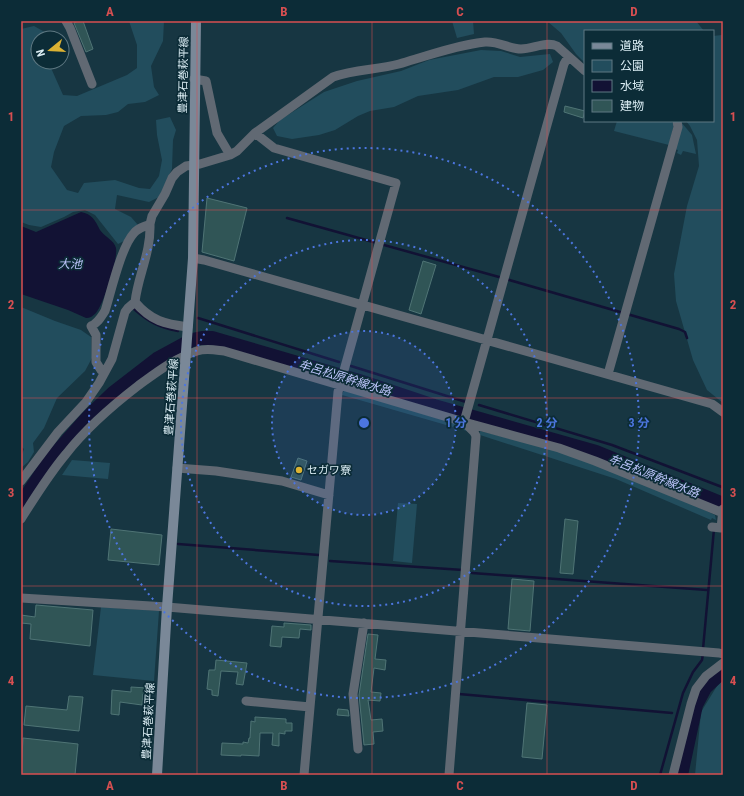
<svg xmlns="http://www.w3.org/2000/svg" width="744" height="796" font-family="'Roboto Condensed','Noto Sans JP',sans-serif">
<style>
.green{fill:#224d5d}
.water{fill:#121234}
.lines{fill:none;stroke-linecap:round;stroke-linejoin:round}
.stream{stroke:#121234;stroke-width:2.5}
.river{stroke:#121234;stroke-width:14}
.building{fill:#305556;stroke:#4f7475}
.minor{stroke:#616973;stroke-width:9}
.secondary{stroke:#7a8898;stroke-width:10}
.grid{fill:none;stroke:#d74f51;stroke-width:1;stroke-opacity:0.55}
.ring{fill:none;stroke:#4c76df;stroke-width:2;stroke-dasharray:2 4}
.poi-dot{fill:#dbb233;stroke:#0c2c37;stroke-width:1.5}
.labels{text-anchor:middle;stroke-width:3.5;stroke-linejoin:round;paint-order:stroke}
.street-label{font-size:11px;fill:#dbedf4;stroke:#0c2c37}
.poi-label{font-size:11px;fill:#dbedf4;stroke:#0c2c37;text-anchor:start}
.water-label{font-size:12px;font-style:italic;fill:#bcc4fa;stroke:#0c2c37}
.centre{fill:#4c76df;stroke:#0c2c37;stroke-width:2}
.ring-label{font-size:12px;text-anchor:middle;font-weight:bold;fill:#4c76df;stroke:#0c2c37;stroke-width:3.5;stroke-linejoin:round;paint-order:stroke}
.neatline{fill:none;stroke:#d74f51;stroke-width:1.5}
.grid-label{font-size:13px;text-anchor:middle;font-weight:bold;fill:#d74f51}
</style>
<rect width="100%" height="100%" fill="#173642"/>
<path class="green" d="M129 21H164L163 41 151 66 154 87 159 95 145 102 128 104 118 112 106 115 81 116 64 126 54 152 51 167 67 190 78 193 84 183 115 180 139 188 150 189 159 176 162 160 157 135 156 120 170 117 176 130 173 140 172 169 159 197 149 202 117 195 115 209 131 217 138 225 124 241 118 244 95 215 85 210 73 212 64 217 41 227 29 225 21 222V29L34 26 50 35 51 38H38V62H54L51 68 63 95 77 96 127 75 137 68V45Z
M452 21H473L474 34 457 38Z
M547 21H696L704 31H585V63L576 54 561 33Z
M722 35 723 36V403L707 390 693 360 676 301 674 274 687 206 699 166 697 140 690 126 686 121H713V36Z
M481 50 501 51 520 57 550 54 553 62 543 70 518 77H494L458 90 418 96 394 107 370 111 358 116 335 130 319 135 292 139 277 136 273 128 280 120 324 92 357 81 401 71 429 60Z
M617 121H670L674 124 669 145 614 131Z
M681 122 692 135 696 154 683 151 681 155 677 153 678 150 674 149Z
M21 307 55 321 81 330 91 337 92 358 85 371 57 398 44 428 33 443 34 452 28 462 21 468V457L24 449 21 446Z
M345 390 462 424 473 436 467 431 342 395 343 392Z
M480 431 555 450 668 493 715 515 716 520 712 518 711 520 616 479 480 435Z
M72 460 110 463 108 479 62 475Z
M398 503 417 504 412 563 393 561Z
M101 607 159 611 154 681 93 675Z
M723 680V775H695L701 712 717 686Z"/>
<path class="water" d="M81 212C92 214 95 220 100 230 105 237 114 240 116 248 118 260 104 303 96 313 93 316 90 318 86 318L68 310 21 294V226L36 232Z"/>
<g class="lines">
<path class="stream" d="M287 218 499 277 679 329 685 332 687 338
M134 309C149 322 158 327 178 331
M198 318 339 362
M351 366 466 402
M479 405 612 445 722 487
M178 544 319 555
M330 561 463 570
M472 573 707 590
M703 649 714 529
M459 694 672 713
M660 775 683 693 693 672 702 660 703 654"/>
<path class="river" d="M21 504 50 460 89 416 113 393 157 359 192 340 202 338H212L359 381 434 406 596 452 723 504
M681 775 696 705 705 688 723 671"/>
</g>
<path class="building" d="M78 21H83L93 49 86 52 74 23Z
M565 106 585 111 583 118 564 112Z
M207 198 247 208 234 261 202 252Z
M423 261 436 265 421 314 409 310Z
M298 458 307 461 301 480 291 477Z
M565 519 578 521 573 574 560 573Z
M111 529 162 535 159 565 108 560Z
M512 579 534 581 530 631 508 629Z
M36 605 93 610 90 646 30 639 31 624 21 623V615L35 617Z
M284 623 311 625V630L300 629 299 638 282 637 281 647 270 646 272 626 284 627Z
M368 634 378 635 375 659 386 660 385 670 374 668 371 692 381 693 380 701 368 700 371 720 382 719 383 731 373 732 374 744 364 745 359 695Z
M216 660 247 663 243 685 236 684 238 672 221 671 218 696 212 695V690L207 689 209 670H215Z
M131 687 147 688V694H143L142 705 120 702 119 715 111 714 112 690 131 692Z
M69 696 83 697 79 731 24 725 26 706 67 710Z
M527 703 547 705 542 759 522 757Z
M338 709 348 710 349 716 337 715Z
M255 717 286 719V723H292V731H285V734L279 733V746L272 745 273 733H260L259 756 241 755V756L221 755 222 743 243 744V742L248 743 249 738H250L251 721 255 722Z
M23 738 78 744 75 775H21Z"/>
<g class="lines">
<path class="minor" d="M66 21 70 28 92 84
M194 79 206 81 217 133 230 155
M255 133 274 148 396 183 338 392 304 775
M150 224C151 253 138 275 135 302 151 321 165 324 188 327
M193 258 204 260 712 404 723 412
M105 372 101 370 96 362V335L91 326C98 323 101 317 105 311 111 292 121 247 134 233 138 228 144 227 150 224L152 216 165 194 172 178 177 172 186 166 200 164 230 155 237 151 255 133 333 77C354 69 377 70 399 64 426 56 457 45 485 42 499 41 509 49 521 49 533 49 546 41 557 46L585 71
M608 374 678 127 677 121
M177 468 216 471 282 481 329 495
M21 481 58 432 86 402 99 383 112 359 125 312 128 308 135 302
M21 519C35 497 49 474 66 454 87 427 113 405 139 385 157 372 175 358 197 351 206 348 215 350 224 351L464 422 559 448 595 461 723 513
M712 527 721 528 723 509
M21 598 167 607 719 653 723 654
M246 701 310 707
M358 749 353 694 364 623
M449 775 476 436 474 432 464 422 564 64 568 57
M673 775 691 704 696 689 706 676 723 663"/>
<path class="secondary" d="M157 775 167 607 193 258 196 21"/>
</g>
<path class="grid" d="M197 21V775M372 21V775M547 21V775M21 210H723M21 398H723M21 586H723"/>
<circle cx="364" cy="423" r="92" fill="#4c76df" fill-opacity=".12"/>
<g class="ring">
<circle cx="364" cy="423" r="92"/>
<circle cx="364" cy="423" r="183"/>
<circle cx="364" cy="423" r="275"/>
</g>
<circle class="poi-dot" cx="299" cy="470" r="4"/>
<g class="labels">
<g class="street-label">
<text transform="translate(183 75) rotate(-89)" y="4">豊津石巻萩平線</text>
<text transform="translate(171 397) rotate(-86)" y="4">豊津石巻萩平線</text>
<text transform="translate(148 721) rotate(-87)" y="4">豊津石巻萩平線</text>
</g>
<g class="poi-label">
<text x="307" y="474">セガワ寮</text>
</g>
<g class="water-label">
<text x="70" y="268">大池</text>
<text transform="translate(345 378) rotate(17)" y="4">牟呂松原幹線水路</text>
<text transform="translate(654 476) rotate(22)" y="4">牟呂松原幹線水路</text>
</g>
</g>
<circle cx="364" cy="423" r="6" class="centre"/>
<g class="ring-label">
<text x="456" y="427">1 分</text>
<text x="547" y="427">2 分</text>
<text x="639" y="427">3 分</text>
</g>
<rect width="744" height="796" fill="none" stroke="#0c2c37" stroke-width="44"/>
<rect x="584" y="30" width="130" height="92" fill="#0c2c37" stroke="#5f7983"/>
<rect x="592" y="43" width="20" height="6" fill="#7a8898" stroke="#5f7983"/>
<text x="620" y="50" font-size="12" fill="#dbedf4">道路</text>
<rect x="592" y="60" width="20" height="12" fill="#224d5d" stroke="#5f7983"/>
<text x="620" y="70" font-size="12" fill="#dbedf4">公園</text>
<rect x="592" y="80" width="20" height="12" fill="#121234" stroke="#5f7983"/>
<text x="620" y="90" font-size="12" fill="#dbedf4">水域</text>
<rect x="592" y="100" width="20" height="12" fill="#305556" stroke="#5f7983"/>
<text x="620" y="110" font-size="12" fill="#dbedf4">建物</text>
<g transform="translate(50 50) rotate(252)"><circle r="19" fill="#0c2c37" stroke="#5f7983"/>
<path d="M0-3L7 15L0 10L-7 15Z" fill="#dbb233"/>
<text y="-6" font-size="11" font-weight="bold" text-anchor="middle" fill="#dbedf4">N</text>
</g>
<rect x="22" y="22" width="700" height="752" class="neatline"/>
<g class="grid-label">
<text x="110" y="16">A</text>
<text x="284" y="16">B</text>
<text x="460" y="16">C</text>
<text x="634" y="16">D</text>
<text x="11" y="121">1</text>
<text x="733" y="121">1</text>
<text x="11" y="309">2</text>
<text x="733" y="309">2</text>
<text x="11" y="497">3</text>
<text x="733" y="497">3</text>
<text x="11" y="685">4</text>
<text x="733" y="685">4</text>
<text x="110" y="790">A</text>
<text x="284" y="790">B</text>
<text x="460" y="790">C</text>
<text x="634" y="790">D</text>
</g>
</svg>
